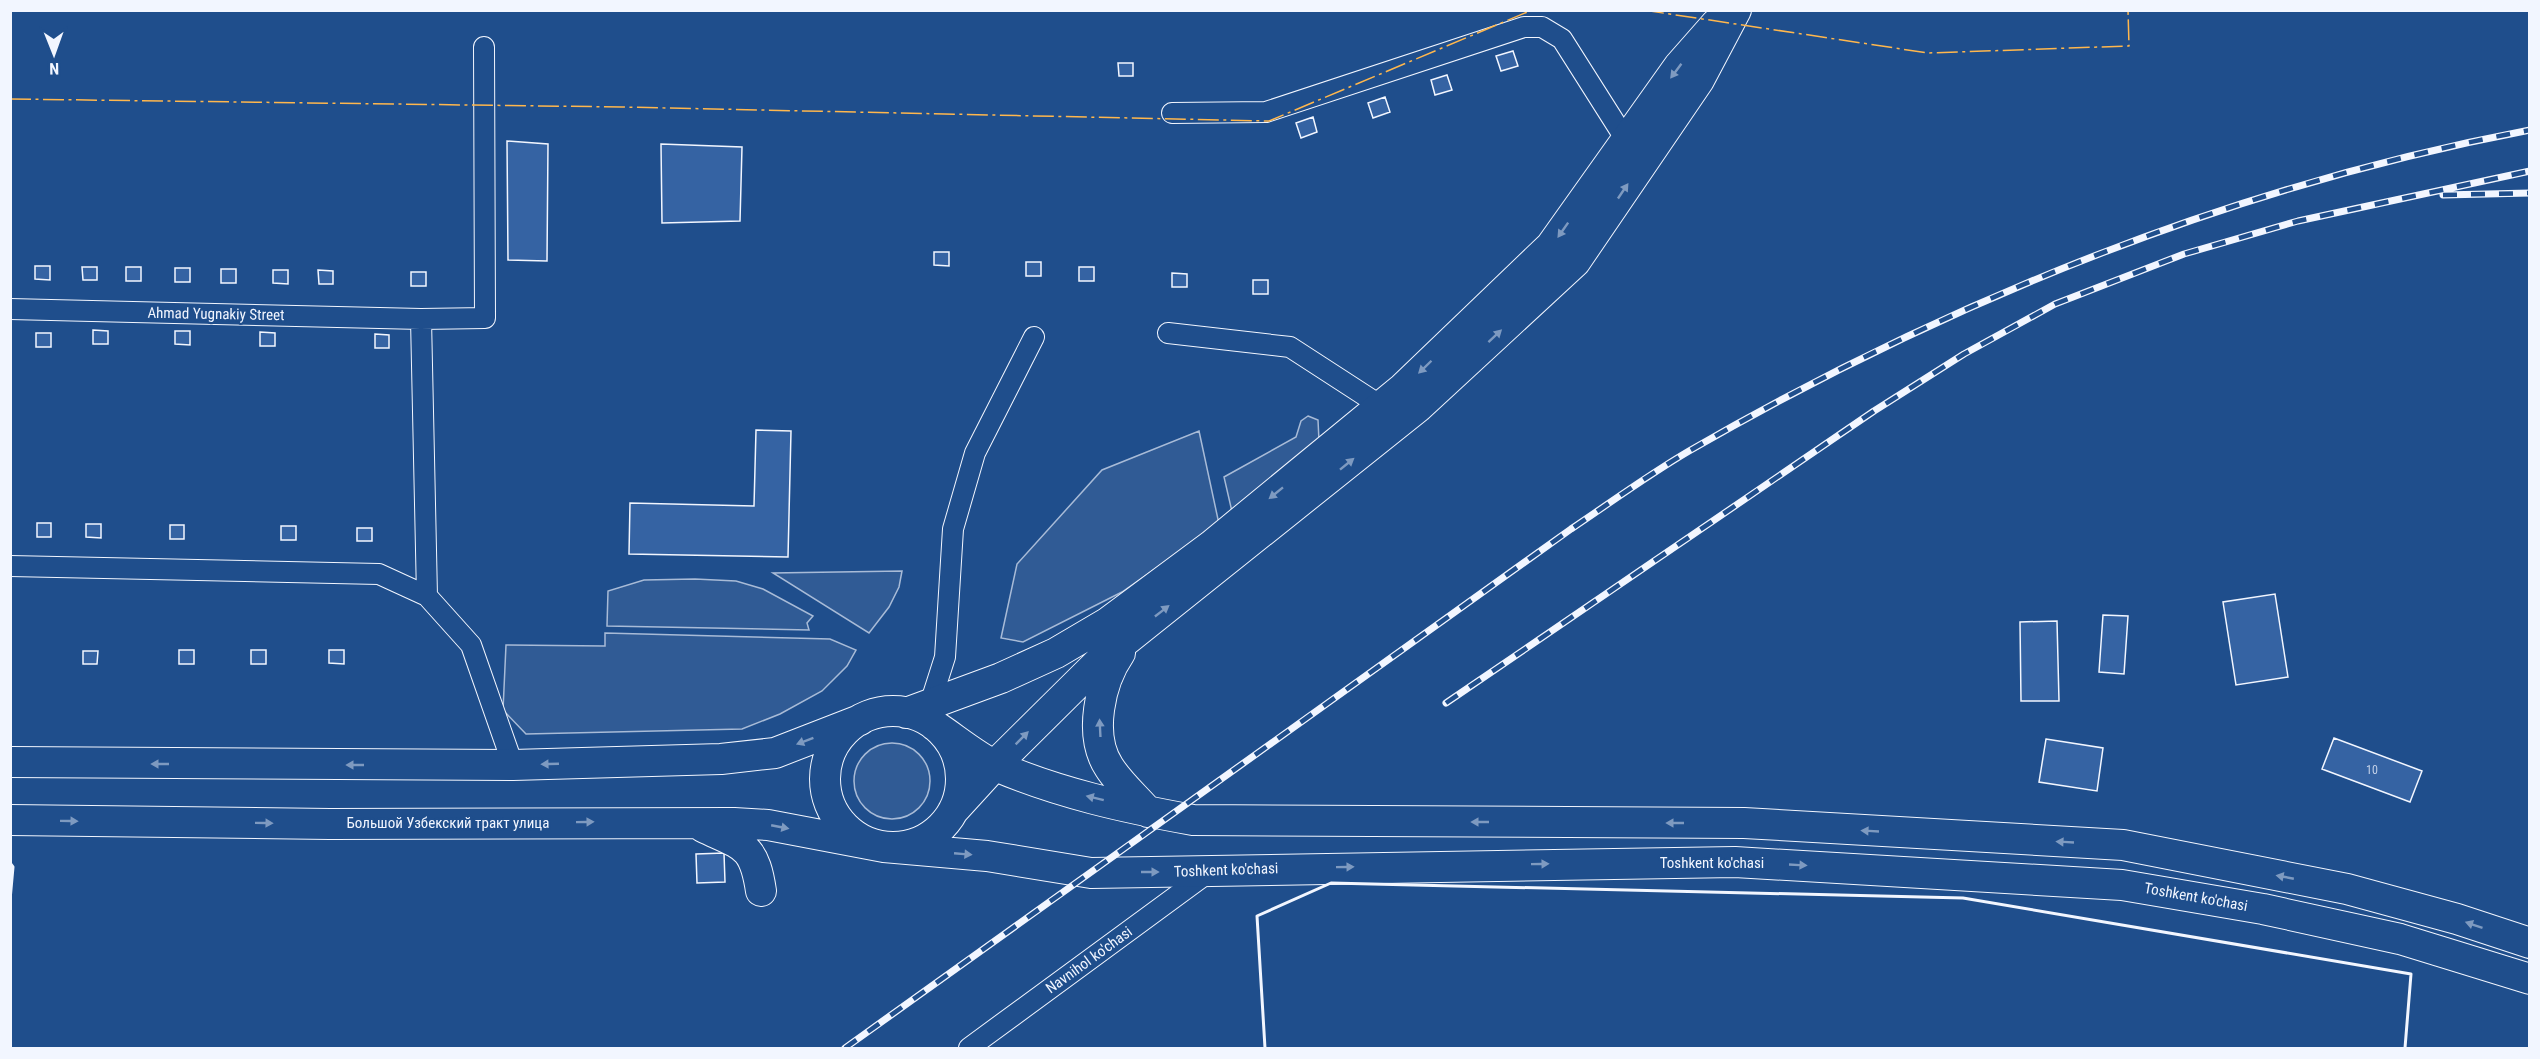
<svg xmlns="http://www.w3.org/2000/svg" width="2540" height="1059" font-family="'Roboto Condensed',sans-serif">
<style>
.built{fill:#305b95;stroke:#a8bbd7;stroke-width:1.5}
.building{fill:#3563a3;stroke:#f2f6ff;stroke-width:1.5}
.lines{fill:none;stroke-linecap:round;stroke-linejoin:round}
.street-casing{stroke:#f2f6ff;stroke-width:22}
.primary-casing{stroke:#f2f6ff;stroke-width:32}
.street{stroke:#1f4e8c;stroke-width:20}
.primary{stroke:#1f4e8c;stroke-width:30}
.rail-casing{stroke:#f2f6ff;stroke-width:7}
.rail{stroke:#1f4e8c;stroke-width:4.5;stroke-dasharray:14;stroke-linecap:butt}
.wall{stroke:#f2f6ff;stroke-width:3}
.power{stroke:#ffb74d;stroke-width:1.5;stroke-dasharray:21 4.5 3 4.5;stroke-linecap:butt}
.oneway{fill:#7e9ac0}
.labels{text-anchor:middle;stroke-width:4.5;stroke-linejoin:round;paint-order:stroke}
.number-label{font-size:12px;fill:#c3d1e8}
.street-label{font-size:15px;fill:#f2f6ff;stroke:#1f4e8c}
</style>
<rect width="100%" height="100%" fill="#1f4e8c"/>
<path class="built" d="M1308 416 1318 420 1319 441 1233 516 1224 477 1296 437 1301 421Z
M1199 431 1219 524 1122 592 1023 642 1001 638 1017 564 1102 470Z
M902 571 899 587 889 607 869 633 773 573Z
M695 579 736 581 763 589 813 616 807 623 809 630 607 626 608 591 644 580Z
M605 633 830 639 856 650 847 666 822 691 780 714 742 729 526 734 503 710 506 645 605 646Z
M854 781a38 38 0 1 1 76 0a38 38 0 1 1-76 0Z"/>
<path class="building" d="M1513 51 1518 66 1501 71 1496 56Z
M1118 63H1133V76H1119Z
M1447 75 1452 90 1435 95 1431 80Z
M1385 97 1390 112 1373 118 1368 103Z
M1313 117 1317 132 1301 138 1296 123Z
M507 141 548 144 547 261 508 260Z
M661 144 742 147 740 221 662 223Z
M934 252H949V266L934 265Z
M1026 262H1041V276H1026Z
M35 266H50V280L35 279Z
M82 267H97V280H83Z
M126 267H141V281H126Z
M1079 267H1094V281H1079Z
M175 268H190V282H175Z
M221 269H236V283H221Z
M273 270H288V284L273 283Z
M318 270 333 271V284H319Z
M411 272H426V286H411Z
M1172 273 1187 274V287H1172Z
M1253 280H1268V294H1253Z
M93 330 108 331V344H93Z
M175 331H190V345L175 344Z
M260 332 275 333V346H260Z
M36 333H51V347H36Z
M375 334 389 335V348H375Z
M756 430 791 431 788 557 629 554 630 503 754 506Z
M37 523H51V537H37Z
M86 524H101V538L86 537Z
M170 525H184V539H170Z
M281 526H296V540H281Z
M357 528H372V541H357Z
M2275 594 2288 677 2236 685 2223 602Z
M2103 615 2128 616 2124 674 2099 672Z
M2057 621 2059 701H2021L2020 622Z
M179 650H194V664H179Z
M251 650H266V664H251Z
M329 650H344V664L329 663Z
M83 651H98L97 664H83Z
M2334 738 2422 771 2410 802 2322 769Z
M2046 739 2103 748 2097 791 2039 782Z
M724 853 725 882 697 883 696 854Z"/>
<g class="lines">
<defs>
<path id="street" d="M1172 113 1266 112 1524 27H1542L1562 39 1626 140
M10 309 421 319
M1168 333 1290 347 1381 406 1386 414
M10 566 379 574 427 596 471 645 513 765
M427 596 421 319 485 318 484 47
M930 704 945 657 953 529 975 453 1034 337
M969 1048 1209 872"/>
<path id="primary" d="M1120 653C1100 682 1088 735 1109 767 1119 783 1135 797 1148 812
M825 779a68 68 0 1 1 136 0a68 68 0 1 1-136 0Z
M906 713 1001 678 1056 653 1107 623 1212 545 1403 388 1551 246 1679 66 1716 24
M934 725C954 738 975 756 996 766 1058 793 1126 808 1193 820L1744 823 2123 845 2347 889 2457 919 2530 943
M10 762 513 765 721 759 775 753 860 720
M953 811 995 765 1100 661 1418 407 1575 262 1699 80 1736 10
M10 820 330 824 734 823 768 825 884 847 987 856 1091 873 1735 862 2122 885 2263 909 2400 939 2530 979
M703 827C743 846 754 844 761 891"/>
</defs>
<use href="#street" class="street-casing"/>
<use href="#primary" class="primary-casing"/>
<use href="#street" class="street"/>
<use href="#primary" class="primary"/>
<defs>
<path id="rail" d="M2443 195 2530 193
M1446 703 1874 411 1964 354 2055 304 2184 254 2298 221 2530 171
M845 1048 1571 529C1610 503 1648 475 1689 451 1949 301 2234 186 2530 130"/>
</defs>
<use href="#rail" class="rail-casing"/>
<use href="#rail" class="rail"/>
<path class="wall" d="M10 863 13 867 10 900
M1265 1048 1257 916 1331 883 1963 898 2411 974 2405 1048"/>
<path class="power" d="M1643 10 1928 53 2129 46 2128 10
M10 99 622 107 1269 121 1532 10"/>
</g>
<defs><path id="oneway-solid" d="M-6-.8H1V-3.2L6.5 0L1 3.2V.8H-6Z" transform="scale(1.5)"/></defs>
<g class="oneway">
<use href="#oneway-solid" transform="translate(1676 71) rotate(127)"/>
<use href="#oneway-solid" transform="translate(1623 191) rotate(-56)"/>
<use href="#oneway-solid" transform="translate(1563 230) rotate(125)"/>
<use href="#oneway-solid" transform="translate(1495 336) rotate(-43)"/>
<use href="#oneway-solid" transform="translate(1425 367) rotate(136)"/>
<use href="#oneway-solid" transform="translate(1347 464) rotate(-39)"/>
<use href="#oneway-solid" transform="translate(1276 493) rotate(141)"/>
<use href="#oneway-solid" transform="translate(1162 611) rotate(-38)"/>
<use href="#oneway-solid" transform="translate(1100 728) rotate(-93)"/>
<use href="#oneway-solid" transform="translate(1022 738) rotate(-45)"/>
<use href="#oneway-solid" transform="translate(805 741) rotate(159)"/>
<use href="#oneway-solid" transform="translate(160 764) rotate(-180)"/>
<use href="#oneway-solid" transform="translate(550 764) rotate(178)"/>
<use href="#oneway-solid" transform="translate(355 765) rotate(-180)"/>
<use href="#oneway-solid" transform="translate(1095 798) rotate(-166)"/>
<use href="#oneway-solid" transform="translate(69 821) rotate(1)"/>
<use href="#oneway-solid" transform="translate(585 822) rotate(-1)"/>
<use href="#oneway-solid" transform="translate(1480 822) rotate(-180)"/>
<use href="#oneway-solid" transform="translate(264 823) rotate(1)"/>
<use href="#oneway-solid" transform="translate(1675 823) rotate(-180)"/>
<use href="#oneway-solid" transform="translate(780 827) rotate(11)"/>
<use href="#oneway-solid" transform="translate(1870 831) rotate(-177)"/>
<use href="#oneway-solid" transform="translate(2065 842) rotate(-177)"/>
<use href="#oneway-solid" transform="translate(963 854) rotate(5)"/>
<use href="#oneway-solid" transform="translate(1540 864) rotate(-1)"/>
<use href="#oneway-solid" transform="translate(1798 865) rotate(3)"/>
<use href="#oneway-solid" transform="translate(1345 867) rotate(-1)"/>
<use href="#oneway-solid" transform="translate(1150 872)"/>
<use href="#oneway-solid" transform="translate(2285 877) rotate(-169)"/>
<use href="#oneway-solid" transform="translate(2474 925) rotate(-161)"/>
</g>
<g class="labels">
<g class="number-label">
<text x="2372" y="774">10</text>
</g>
<g class="street-label">
<text transform="translate(216 314) rotate(1)" y="5">Ahmad Yugnakiy Street</text>
<text x="448" y="828">Большой Узбекский тракт улица</text>
<text x="1712" y="868">Toshkent ko'chasi</text>
<text transform="translate(1226 870) rotate(-2)" y="5">Toshkent ko'chasi</text>
<text transform="translate(2196 897) rotate(10)" y="5">Toshkent ko'chasi</text>
<text transform="translate(1089 960) rotate(-36)" y="5">Navnihol ko'chasi</text>
</g>
</g>
<rect width="2540" height="1059" fill="none" stroke="#f2f6ff" stroke-width="24"/>
<g transform="translate(54 54) rotate(179)" stroke="#1f4e8c" stroke-width="4.5" paint-order="stroke">
<path d="M0-4.5L10 22L0 15L-10 22Z" fill="#f2f6ff"/>
<text y="-9" font-size="16" font-weight="bold" text-anchor="middle" fill="#f2f6ff">N</text>
</g>
</svg>
